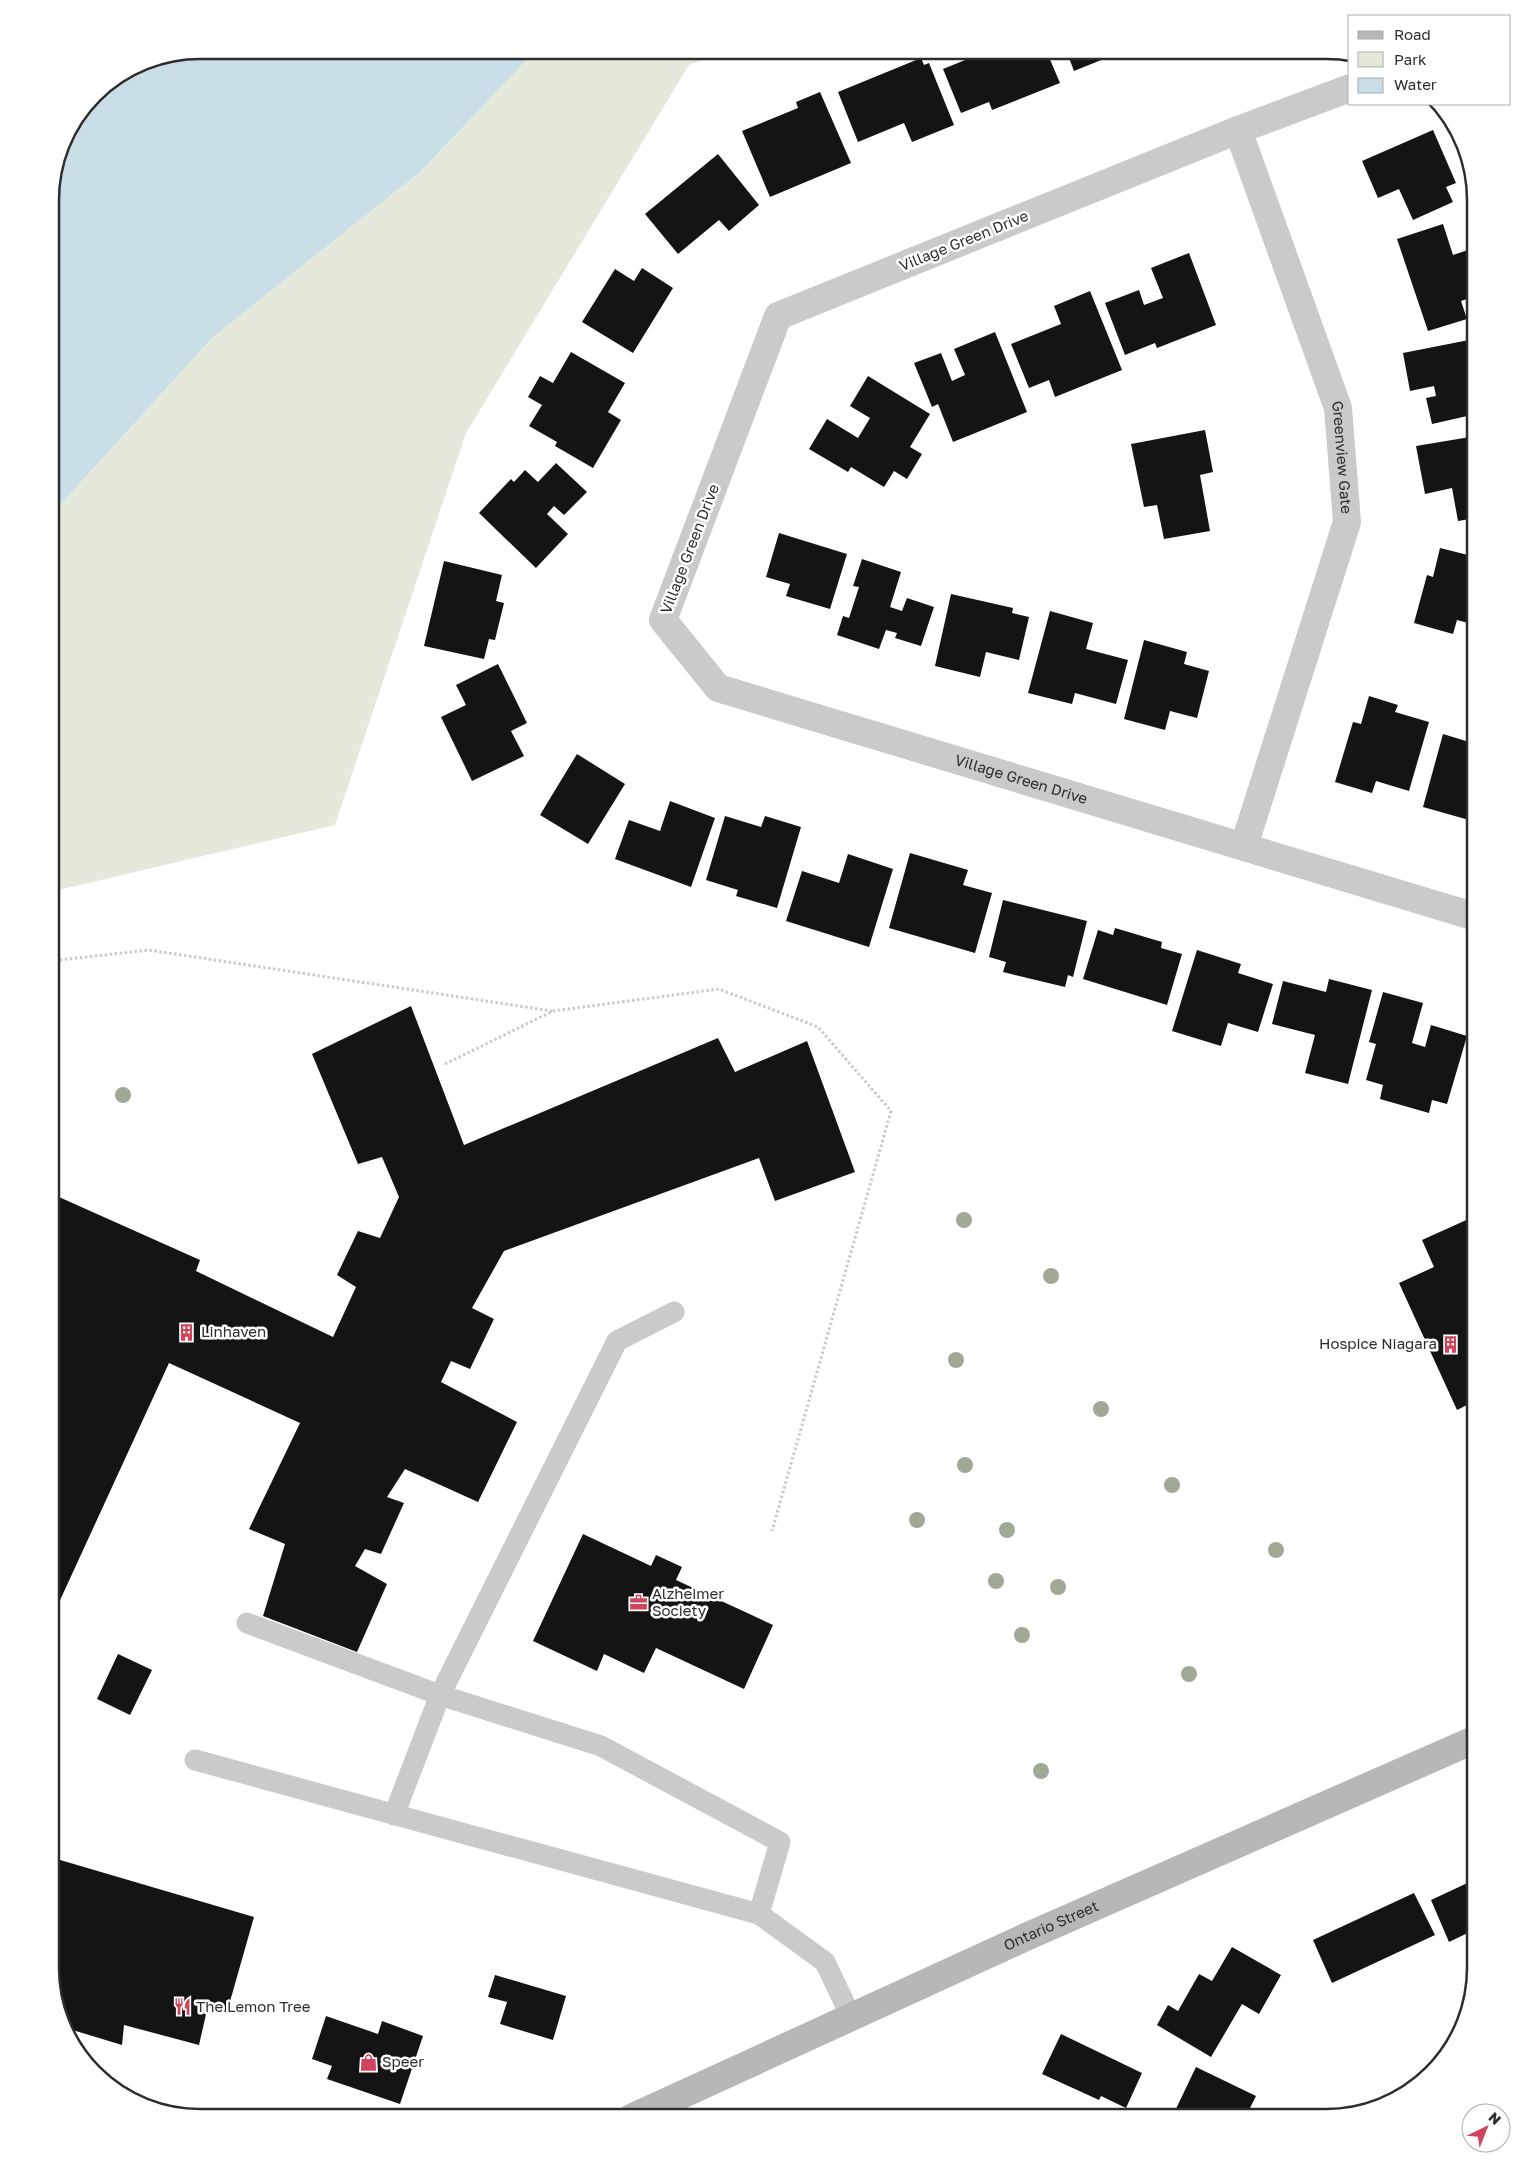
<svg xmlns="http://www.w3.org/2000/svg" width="1526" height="2168" font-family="'Golos Text',sans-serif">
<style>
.green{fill:#e4e9dc}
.water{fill:#cadee7}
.building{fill:#141414}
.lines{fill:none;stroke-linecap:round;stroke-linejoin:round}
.path{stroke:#cacaca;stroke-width:3;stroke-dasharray:2.5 2.5;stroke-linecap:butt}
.lane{stroke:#cacaca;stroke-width:21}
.street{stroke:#cacaca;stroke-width:28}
.secondary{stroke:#b7b7b7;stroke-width:28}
.tree{fill:#a1a996}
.labels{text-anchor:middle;stroke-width:5;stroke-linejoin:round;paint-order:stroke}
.street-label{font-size:15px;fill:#2d2d2d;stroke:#fff}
.poi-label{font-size:15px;fill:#2d2d2d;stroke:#fff;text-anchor:start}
.rim{fill:none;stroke:#2d2d2d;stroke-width:2.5}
</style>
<rect width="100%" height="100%" fill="#fff"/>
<path class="green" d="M536 50H727L689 65 466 433 335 825 50 892V516L213 337 420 172Z"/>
<path class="water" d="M200 50H536L420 172 213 337 50 516V190L62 142 94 94 143 61Z"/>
<path class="building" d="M990 50H1046L1060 83 992 110 989 102 961 113 943 69Z
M1066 50H1126L1074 71Z
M921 58 924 65 929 63 954 125 912 142 904 123 858 142 838 92Z
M820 92 851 163 770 197 742 131 798 108 796 102Z
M1433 130 1456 183 1446 187 1453 202 1413 220 1399 189 1378 198 1362 161Z
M718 154 759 205 729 231 719 220 678 254 645 214Z
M1443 224 1453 255 1468 250 1476 273V296L1461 301 1467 319 1428 331 1397 239Z
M1189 253 1216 325 1157 348 1155 343 1125 355 1105 303 1139 290 1144 305 1163 298 1151 268Z
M642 268 673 288 633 353 582 322 615 269 634 281Z
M1090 291 1122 370 1055 397 1049 380 1029 388 1011 344 1061 324 1054 306Z
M995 332 1027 412 953 442 938 404 932 407 914 363 941 353 952 381 965 375 954 349Z
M1474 339 1476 414 1432 424 1426 398 1436 396 1434 386 1410 391 1403 353Z
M571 352 625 383 608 412 621 420 593 468 555 446 557 442 529 426 542 405 528 397 540 376 553 383Z
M868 376 930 414 910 447 922 454 907 479 894 471 884 487 851 467 848 472 809 449 827 419 858 438 870 418 850 406Z
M1205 430 1213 472 1200 475 1210 531 1164 539 1157 505 1144 507 1131 444Z
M1476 436V518L1458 521 1452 488 1425 494 1416 446Z
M556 463 587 492 564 515 554 506 547 514 568 534 536 568 479 513 511 479 514 482 525 470 538 482Z
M779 533 847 554 830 609 786 596 790 584 766 577Z
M1440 548 1476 557V625L1457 620 1453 634 1414 623 1427 575 1433 577Z
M862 559 901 572 890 607 902 611 907 598 934 607 921 646 895 638 897 633 886 630 879 649 837 635 843 616 849 618 859 587 853 586Z
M444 561 502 575 496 601 504 603 495 640 489 639 484 659 424 646Z
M951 594 1013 608 1012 613 1029 617 1019 660 986 652 980 677 935 666Z
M1050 611 1093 623 1086 649 1128 660 1116 704 1075 693 1072 704 1028 693Z
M1144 640 1187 652 1184 664 1209 671 1197 718 1170 711 1165 730 1124 719Z
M498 664 527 723 511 731 524 756 472 781 441 717 466 705 456 685Z
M1369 696 1398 705 1395 712 1429 722 1409 791 1376 781 1372 793 1335 782 1353 722 1361 724Z
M1470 727 1476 729V822L1423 807 1443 734 1466 741Z
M577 754 625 784 588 844 540 815Z
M670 801 715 818 691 887 615 859 629 820 660 831Z
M725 816 761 827 765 816 801 827 777 908 736 896 738 890 706 880Z
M910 853 968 870 963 885 992 893 975 953 889 928Z
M848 854 893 869 869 947 786 921 802 871 839 883Z
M1003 900 1087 921 1073 977 1068 975 1065 987 1003 972 1006 962 989 957Z
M1115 928 1162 942 1161 948 1182 954 1167 1005 1083 979 1098 930 1113 935Z
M1197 950 1241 964 1238 973 1273 984 1258 1032 1228 1023 1221 1046 1172 1031Z
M1329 979 1372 990 1348 1084 1305 1073 1315 1035 1272 1024 1283 981 1326 992Z
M1383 992 1423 1003 1412 1043 1425 1047 1431 1025 1467 1036 1447 1104 1432 1100 1429 1113 1380 1099 1383 1085 1366 1080 1376 1044 1369 1042Z
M411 1006 464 1145 718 1038 735 1072 807 1041 855 1172 775 1201 759 1158 504 1251 472 1308 494 1319 470 1369 451 1361 441 1382 517 1422 478 1502 405 1469 387 1497 404 1503 381 1554 365 1549 355 1566 387 1584 357 1652 263 1616 285 1544 249 1529 300 1423 169 1363 56 1609 50 1606V1336L54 1327 50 1325V1193L200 1260 196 1271 333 1337 356 1287 337 1275 358 1231 380 1238 399 1197 382 1157 358 1164 312 1054Z
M1473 1217 1476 1223V1425L1467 1405 1457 1410 1399 1283 1434 1267 1422 1240Z
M583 1534 651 1566 656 1555 682 1567 676 1580 773 1625 744 1689 656 1648 644 1673 604 1654 597 1671 533 1641Z
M118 1654 152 1670 130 1715 97 1699Z
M50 1819 55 1820 51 1835H50Z
M50 1857 254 1917 227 2012 207 2010 199 2045 124 2025 122 2045 66 2028 50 1968Z
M1476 1879V1929L1449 1942 1431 1900Z
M1414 1893 1435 1935 1332 1983 1313 1940Z
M1232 1947 1281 1975 1259 2014 1242 2004 1211 2057 1157 2025 1168 2005 1178 2011 1199 1974 1212 1981Z
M495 1975 566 1996 553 2040 500 2024 507 2002 488 1997Z
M326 2016 378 2034 382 2021 423 2036 400 2104 327 2079 332 2066 312 2059Z
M1061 2034 1142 2073 1126 2108 1101 2096 1099 2100 1042 2074Z
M1196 2067 1256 2096 1245 2118H1184L1174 2113Z"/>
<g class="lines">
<path class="path" d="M50 961 149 950 552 1011
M445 1064 553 1011 719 989 818 1027 891 1111 772 1531"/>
<path class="lane" d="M195 1760 759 1914 780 1842 601 1746 440 1695 247 1623
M394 1815 440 1695 617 1341 674 1312
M759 1914 825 1962 851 2017"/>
<g class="street">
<path id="s1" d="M1350 88 1238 130 778 316 663 620 718 688 1476 917"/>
<path id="s2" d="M1238 130 1338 408 1347 522 1244 846"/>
</g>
<path class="secondary" id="s3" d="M631 2118 1028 1936 1476 1739"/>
</g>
<g class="tree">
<circle cx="123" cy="1095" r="8"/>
<circle cx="964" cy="1220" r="8"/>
<circle cx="1051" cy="1276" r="8"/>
<circle cx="956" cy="1360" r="8"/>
<circle cx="1101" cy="1409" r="8"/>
<circle cx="965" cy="1465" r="8"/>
<circle cx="1172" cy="1485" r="8"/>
<circle cx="917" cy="1520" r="8"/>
<circle cx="1007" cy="1530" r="8"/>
<circle cx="1276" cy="1550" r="8"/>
<circle cx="996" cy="1581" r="8"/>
<circle cx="1058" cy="1587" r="8"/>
<circle cx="1022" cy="1635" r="8"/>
<circle cx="1189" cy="1674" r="8"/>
<circle cx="1041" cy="1771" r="8"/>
</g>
<defs>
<symbol id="building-bare" viewBox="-9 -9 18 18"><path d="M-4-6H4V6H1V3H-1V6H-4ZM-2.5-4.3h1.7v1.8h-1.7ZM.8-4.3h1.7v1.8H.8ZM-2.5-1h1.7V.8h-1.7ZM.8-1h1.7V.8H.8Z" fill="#d0435b" stroke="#fff" stroke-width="2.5" paint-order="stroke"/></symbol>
<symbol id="office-bare" viewBox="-9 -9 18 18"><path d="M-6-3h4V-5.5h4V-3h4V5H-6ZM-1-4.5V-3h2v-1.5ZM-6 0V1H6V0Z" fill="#d0435b" stroke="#fff" stroke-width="2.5" paint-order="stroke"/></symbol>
<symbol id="restaurant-bare" viewBox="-9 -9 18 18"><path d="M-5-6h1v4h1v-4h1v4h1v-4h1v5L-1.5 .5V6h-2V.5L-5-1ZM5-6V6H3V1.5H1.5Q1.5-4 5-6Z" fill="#d0435b" stroke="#fff" stroke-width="2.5" paint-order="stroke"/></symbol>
<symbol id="shop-bare" viewBox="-9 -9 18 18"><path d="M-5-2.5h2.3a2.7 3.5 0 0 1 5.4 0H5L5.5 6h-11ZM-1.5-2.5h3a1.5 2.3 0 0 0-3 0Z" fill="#d0435b" stroke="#fff" stroke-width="2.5" paint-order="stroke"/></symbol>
</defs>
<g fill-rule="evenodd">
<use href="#building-bare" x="174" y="1320" width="25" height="25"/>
<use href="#building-bare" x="1438" y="1332" width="25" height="25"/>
<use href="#office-bare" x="626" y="1590" width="25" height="25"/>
<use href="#restaurant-bare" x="170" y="1994" width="25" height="25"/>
<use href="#shop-bare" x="356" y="2050" width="25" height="25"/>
</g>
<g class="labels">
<g class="street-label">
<text transform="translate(964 241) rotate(-22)" y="5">Village Green Drive</text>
<text dy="5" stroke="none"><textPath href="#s2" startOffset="345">Greenview Gate</textPath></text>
<text transform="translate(690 549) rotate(-69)" y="5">Village Green Drive</text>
<text dy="5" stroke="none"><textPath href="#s1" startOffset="1345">Village Green Drive</textPath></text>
<text dy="5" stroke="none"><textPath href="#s3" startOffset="462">Ontario Street</textPath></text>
</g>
<g class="poi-label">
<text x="201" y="1337">Linhaven</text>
<text x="1437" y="1349" text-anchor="end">Hospice Niagara</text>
<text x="652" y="1599">Alzheimer<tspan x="652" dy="17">Society</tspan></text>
<text x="196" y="2012">The Lemon Tree</text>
<text x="382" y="2067">Speer</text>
</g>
</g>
<path d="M0 0H1526V2168H0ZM200 59H1326A141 141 0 0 1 1467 200V1968A141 141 0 0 1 1326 2109H200A141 141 0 0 1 59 1968V200A141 141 0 0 1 200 59Z" fill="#fff" fill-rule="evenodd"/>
<path class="rim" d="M200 59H1326A141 141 0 0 1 1467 200V1968A141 141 0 0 1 1326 2109H200A141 141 0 0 1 59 1968V200A141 141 0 0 1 200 59Z"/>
<rect x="1348" y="15" width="162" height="90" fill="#ffffff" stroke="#ababab"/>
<rect x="1358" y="31" width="25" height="8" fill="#b7b7b7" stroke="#ababab"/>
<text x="1394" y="40" font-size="15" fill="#2d2d2d">Road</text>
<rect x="1358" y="52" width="25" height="15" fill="#e4e9dc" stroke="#ababab"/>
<text x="1394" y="65" font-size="15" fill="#2d2d2d">Park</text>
<rect x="1358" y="78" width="25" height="15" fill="#cadee7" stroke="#ababab"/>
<text x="1394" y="90" font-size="15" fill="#2d2d2d">Water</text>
<g transform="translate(1486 2128) rotate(43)"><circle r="24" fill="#ffffff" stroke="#ababab"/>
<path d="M0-4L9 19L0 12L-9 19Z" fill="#d0435b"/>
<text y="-8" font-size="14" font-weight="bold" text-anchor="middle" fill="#2d2d2d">N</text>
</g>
</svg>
